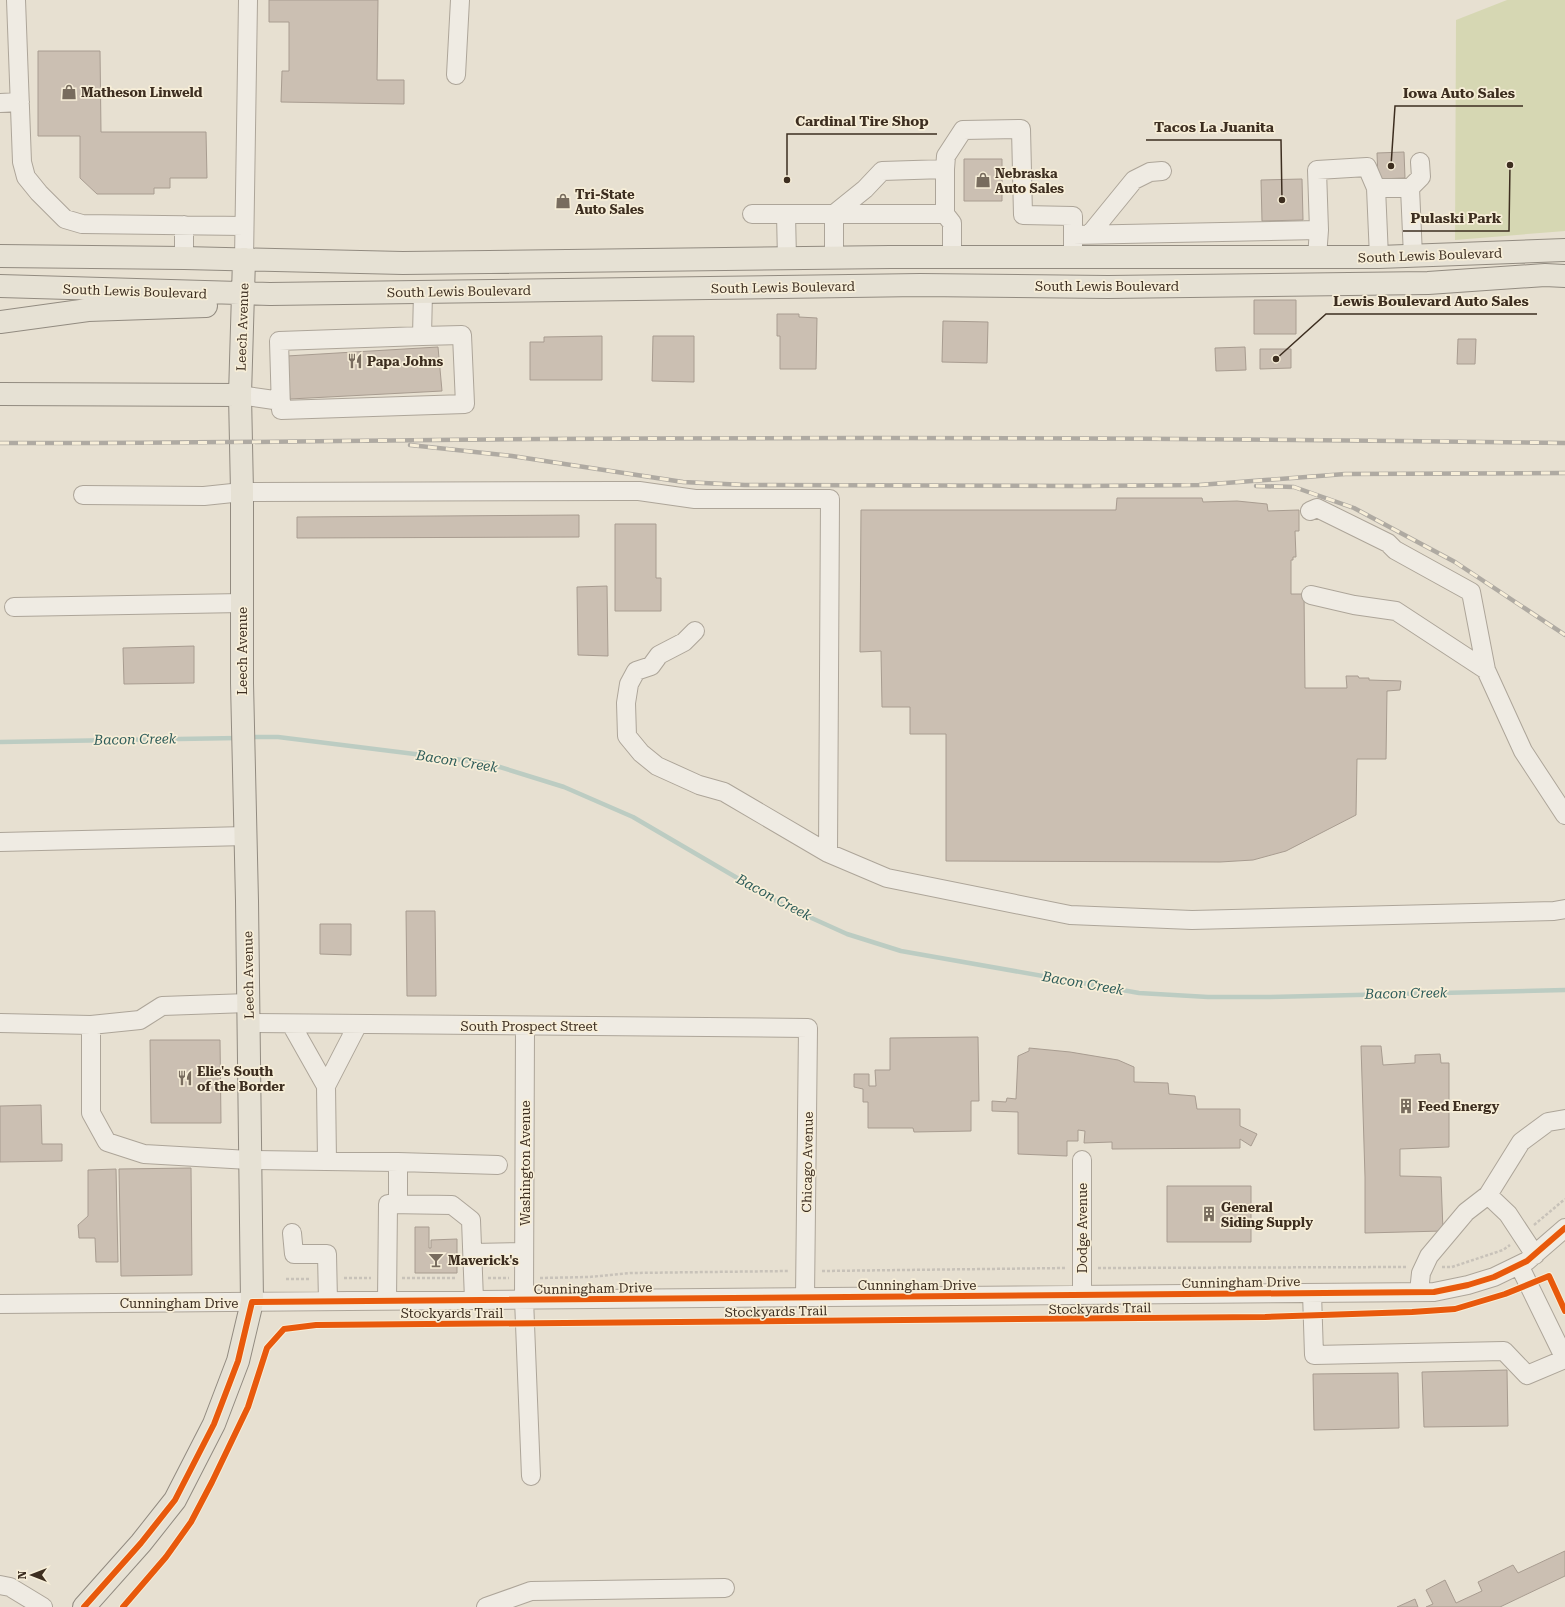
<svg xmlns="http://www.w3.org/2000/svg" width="1565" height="1607" font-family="'Roboto Serif',serif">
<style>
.green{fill:#d6d7b3}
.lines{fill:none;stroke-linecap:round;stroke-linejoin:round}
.stream{stroke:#bcccc2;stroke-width:4.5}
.building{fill:#cbbfb2;stroke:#a89c90}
.minor-casing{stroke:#ada599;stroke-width:20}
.major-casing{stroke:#928b80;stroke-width:24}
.path{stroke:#c8c2b9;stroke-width:2.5;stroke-dasharray:3 2;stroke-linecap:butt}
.minor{stroke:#efebe3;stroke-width:18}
.major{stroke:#e6e1d4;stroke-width:22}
.rail-casing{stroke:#afaaa2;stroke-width:4.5}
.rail{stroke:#f7eed8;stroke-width:3;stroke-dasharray:9;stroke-linecap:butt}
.cycleway-casing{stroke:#f7eed8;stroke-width:8}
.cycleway{stroke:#e8590c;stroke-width:6}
.labels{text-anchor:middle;stroke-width:3.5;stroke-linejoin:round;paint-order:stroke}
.poi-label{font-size:13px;font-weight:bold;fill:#3d2e20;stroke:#f7eed8;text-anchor:start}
.street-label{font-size:13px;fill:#3d2e20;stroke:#f7eed8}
.water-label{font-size:14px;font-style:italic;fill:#2f5d5a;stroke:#f7eed8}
.leader{fill:none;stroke:#3d2e20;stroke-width:1.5}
.callout-dot{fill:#3d2e20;stroke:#f7eed8;stroke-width:1.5}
.callout-label{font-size:14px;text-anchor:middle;font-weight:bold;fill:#3d2e20;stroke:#f7eed8;stroke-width:3.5;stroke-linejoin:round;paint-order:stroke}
</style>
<rect width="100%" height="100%" fill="#e7e0d1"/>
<path class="green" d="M1507 0H1565V231L1455 240 1456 20Z"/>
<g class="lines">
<path class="stream" d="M250 737H278L487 763 564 787 633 817 785 906 847 934 901 951 1139 993 1208 997H1269L1565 990
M0 742 238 738"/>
</g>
<path class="building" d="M269 0H378L377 80H404V104L281 102 282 71H289V22H269Z
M38 51H100L101 132H206L207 178H170V188H154V194H97L80 178V136H38Z
M1404 152 1405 178 1378 179 1377 153Z
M964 159H1002V201H964Z
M1302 179 1303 220 1262 221 1261 180Z
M1254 300H1296V334H1254Z
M777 314H799V317L817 318 816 369H780V336H777Z
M943 321 988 322 987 363 942 362Z
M602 336V380H530V342H544V337Z
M653 336H694V382L652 381Z
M1458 339H1476L1475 364H1457Z
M438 347 442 391 290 399 287 356Z
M1245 347 1246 370 1216 371 1215 348Z
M1260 349H1291V368L1260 369Z
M1117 498H1202L1203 502 1237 501 1267 504 1268 511 1299 510V531H1295L1296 557H1293V560H1291V594H1304L1305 688H1347L1346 676H1358L1359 678H1369V680L1401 681 1400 690 1387 691 1386 759H1357L1356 815 1286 851 1253 860 1220 862 946 861V734H910V707H882L881 651 860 652 861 510H1116Z
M579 515V537L297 538V517Z
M615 524H656V578H661V611H615Z
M607 586 608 656 578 655 577 587Z
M194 646V683L124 684 123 648Z
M406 911H435L436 996H407Z
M320 924H351V955L320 954Z
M978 1037 979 1101H971V1131L914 1132 913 1128H868V1102H863V1089L854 1087V1074H869V1086H876L875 1070H890V1038Z
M150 1040H220L221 1123H151Z
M1361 1046H1381L1383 1065 1415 1063V1055L1440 1054 1441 1063H1449V1147L1400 1149V1176L1441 1177 1443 1231 1365 1233V1177Z
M1029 1048 1070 1052 1118 1060 1134 1067V1082L1168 1083 1169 1094 1195 1096 1197 1109H1240V1126L1257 1134 1251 1146 1240 1139V1148L1112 1149V1142L1084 1143 1085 1131 1078 1130V1141H1067V1156L1018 1154V1112L992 1111V1101L1006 1102 1007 1098 1016 1099 1018 1056 1029 1051Z
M41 1105 42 1144H62V1161L0 1162V1106Z
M191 1168 192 1275 121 1276 119 1169Z
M116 1169 118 1262H96L95 1238H79L78 1225 88 1216V1170Z
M1167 1186H1251V1242H1167Z
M415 1227H429V1248H431V1240L457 1239V1273H415Z
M1507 1370 1508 1426 1424 1427 1422 1372Z
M1398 1373 1399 1428 1314 1430 1313 1374Z
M1565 1551V1576L1500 1607H1426L1433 1604 1426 1590 1445 1580 1456 1603 1482 1591 1478 1582 1513 1565 1518 1573Z
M1415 1599 1418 1607H1397Z"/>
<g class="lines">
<defs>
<path id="minor" d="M16 0 22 162 26 177 39 193 65 219 82 224 244 226
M456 75 460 0
M0 103 20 102
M945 169 946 156 963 130 1021 129 1023 215 1073 216V257
M1376 188H1410L1413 256
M1410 188 1421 177 1420 162
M752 214H786
M1319 230 1317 170 1367 167 1376 188 1379 257
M1090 234 1134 180 1150 172 1162 171
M1073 235 1319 230 1317 257
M184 258V225
M834 258V214L865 189 882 171 945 169V214
M244 259 248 0
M787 259 786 214H945L952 223V257
M422 336 279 341 281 410 465 404 462 335 422 336 423 292
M240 395 281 401
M83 495 204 496 242 492 618 491H639L695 499H830L828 853
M1310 511 1317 508 1388 543 1395 550 1471 592 1486 670 1523 751 1565 815
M1311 595 1354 605 1396 611 1486 670
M14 607 242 603
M695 631 684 642 659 655 651 666 636 671 629 684 626 703 627 736 641 753 657 766 699 785 724 792 828 853 887 878 1070 915 1192 920 1554 911 1565 909
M0 842 246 836
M248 1003 162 1006 140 1020 91 1025V1113L107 1142 144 1154 249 1160 398 1162V1204
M0 1023 91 1025
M249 1023 808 1028 805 1297
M291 1024 326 1086 327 1161
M525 1026 524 1299 531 1476
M326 1086 358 1024
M1082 1160V1295
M398 1162 498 1165
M1488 1195 1521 1142 1548 1122 1565 1119
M292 1233 294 1254H327L328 1301
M473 1253 524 1252
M1519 1265 1565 1359
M1419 1292 1421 1273 1429 1256 1466 1212 1488 1195 1508 1214 1535 1255
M1312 1293 1314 1355 1504 1351 1527 1375 1565 1359
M387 1301 388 1204 452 1205 471 1220 474 1300
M0 1304 1434 1292 1468 1285 1494 1277 1527 1261 1565 1228
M0 1585 10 1587 43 1607
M486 1607 531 1591 725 1588"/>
<path id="major" d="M0 256 184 258 403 263 890 257H1379L1565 250
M0 286 270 294 920 285 1108 287 1428 283 1545 275 1565 276
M0 322 88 310 206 306
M0 394 240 395
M84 1607 141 1543 175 1500 214 1424 238 1361 252 1302 247 901 242 683V492L240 395 244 259"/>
</defs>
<use href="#minor" class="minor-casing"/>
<use href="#major" class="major-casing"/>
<path class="path" d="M1534 1225 1565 1199
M1442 1267H1452L1503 1250 1510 1245
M1098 1268 1407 1267
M822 1271 1067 1268
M344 1278H371
M402 1278H457
M488 1278H509
M540 1278 589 1277 630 1273 789 1271
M286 1279H311"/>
<use href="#minor" class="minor"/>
<use href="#major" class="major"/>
<defs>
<path id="rail" d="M0 443C181 444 362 440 543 439 883 437 1224 438 1565 443
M410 445 512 456 683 482 745 485 1082 486 1199 485 1345 474 1565 473
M1256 486 1294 487 1354 508 1455 562 1565 635"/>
</defs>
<use href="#rail" class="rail-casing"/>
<use href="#rail" class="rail"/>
<defs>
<path id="cycleway" d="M84 1607 141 1543 175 1500 214 1424 238 1361 252 1302 1434 1292 1468 1285 1494 1277 1527 1261 1565 1228
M123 1607 166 1557 191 1522 212 1482 248 1407 267 1348 284 1329 316 1325 1265 1317 1412 1312 1455 1309 1505 1294 1549 1276 1565 1311"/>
</defs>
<use href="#cycleway" class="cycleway-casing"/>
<use href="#cycleway" class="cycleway"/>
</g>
<defs>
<symbol id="shop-bare" viewBox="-9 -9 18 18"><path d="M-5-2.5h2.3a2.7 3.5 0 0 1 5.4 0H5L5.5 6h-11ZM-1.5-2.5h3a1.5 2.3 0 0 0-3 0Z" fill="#786c5e" stroke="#f7eed8" stroke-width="2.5" paint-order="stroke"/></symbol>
<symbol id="restaurant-bare" viewBox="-9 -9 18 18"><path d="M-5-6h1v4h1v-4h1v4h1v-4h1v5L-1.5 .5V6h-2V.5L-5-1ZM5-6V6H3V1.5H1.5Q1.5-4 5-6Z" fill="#786c5e" stroke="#f7eed8" stroke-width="2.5" paint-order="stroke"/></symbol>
<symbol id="building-bare" viewBox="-9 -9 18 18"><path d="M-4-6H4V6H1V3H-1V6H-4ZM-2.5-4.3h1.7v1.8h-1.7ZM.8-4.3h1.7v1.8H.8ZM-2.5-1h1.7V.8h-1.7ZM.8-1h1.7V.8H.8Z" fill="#786c5e" stroke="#f7eed8" stroke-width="2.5" paint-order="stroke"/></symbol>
<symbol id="bar-bare" viewBox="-9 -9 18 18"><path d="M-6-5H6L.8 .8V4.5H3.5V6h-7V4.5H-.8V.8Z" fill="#786c5e" stroke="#f7eed8" stroke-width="2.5" paint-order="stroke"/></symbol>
</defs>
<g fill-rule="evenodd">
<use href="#shop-bare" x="58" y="81" width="22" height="22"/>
<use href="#shop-bare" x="972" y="169" width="22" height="22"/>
<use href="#shop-bare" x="552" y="190" width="22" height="22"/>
<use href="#restaurant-bare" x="344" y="350" width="22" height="22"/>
<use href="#restaurant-bare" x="174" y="1067" width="22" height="22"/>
<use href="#building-bare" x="1395" y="1095" width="22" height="22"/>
<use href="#building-bare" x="1198" y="1203" width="22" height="22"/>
<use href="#bar-bare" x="425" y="1249" width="22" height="22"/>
</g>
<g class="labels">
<g class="poi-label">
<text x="81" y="97">Matheson Linweld</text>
<text x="995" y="178">Nebraska<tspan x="995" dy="15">Auto Sales</tspan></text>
<text x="575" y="199">Tri-State<tspan x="575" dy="15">Auto Sales</tspan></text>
<text x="367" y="366">Papa Johns</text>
<text x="197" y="1076">Elie's South<tspan x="197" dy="15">of the Border</tspan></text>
<text x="1418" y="1111">Feed Energy</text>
<text x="1221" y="1212">General<tspan x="1221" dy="15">Siding Supply</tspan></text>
<text x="448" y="1265">Maverick's</text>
</g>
<g class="street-label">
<text transform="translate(1430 255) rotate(-2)" y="5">South Lewis Boulevard</text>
<text x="1107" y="291">South Lewis Boulevard</text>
<text transform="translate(783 287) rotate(-1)" y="5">South Lewis Boulevard</text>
<text transform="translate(135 291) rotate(2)" y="5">South Lewis Boulevard</text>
<text transform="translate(459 291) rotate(-1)" y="5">South Lewis Boulevard</text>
<text transform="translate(242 327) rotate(-88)" y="5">Leech Avenue</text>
<text transform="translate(242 651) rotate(-90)" y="5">Leech Avenue</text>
<text transform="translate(248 975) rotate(-91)" y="5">Leech Avenue</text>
<text x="529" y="1031">South Prospect Street</text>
<text transform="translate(807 1162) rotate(-89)" y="5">Chicago Avenue</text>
<text transform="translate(525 1163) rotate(-90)" y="5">Washington Avenue</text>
<text transform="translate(1082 1228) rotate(-90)" y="5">Dodge Avenue</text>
<text transform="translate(1241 1282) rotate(-1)" y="5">Cunningham Drive</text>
<text x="917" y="1290">Cunningham Drive</text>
<text transform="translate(593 1288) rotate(-1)" y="5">Cunningham Drive</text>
<text x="179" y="1308">Cunningham Drive</text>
<text transform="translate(1100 1308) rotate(-1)" y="5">Stockyards Trail</text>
<text transform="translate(776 1311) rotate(-1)" y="5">Stockyards Trail</text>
<text x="452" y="1318">Stockyards Trail</text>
</g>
<g class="water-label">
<text transform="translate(135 739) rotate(-1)" y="5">Bacon Creek</text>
<text transform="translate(457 761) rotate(9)" y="5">Bacon Creek</text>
<text transform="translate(774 897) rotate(28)" y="5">Bacon Creek</text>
<text transform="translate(1083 983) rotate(10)" y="5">Bacon Creek</text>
<text transform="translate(1406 993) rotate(-1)" y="5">Bacon Creek</text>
</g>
</g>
<path class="leader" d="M1391 166L1395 106H1523M787 180L787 134H937M1282 200L1281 140H1146M1510 165L1509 231H1403M1276 359L1326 314H1537"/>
<g class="callout-dot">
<circle cx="1391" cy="166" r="4"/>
<circle cx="787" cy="180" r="4"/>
<circle cx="1282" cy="200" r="4"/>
<circle cx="1510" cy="165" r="4"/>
<circle cx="1276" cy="359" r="4"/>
</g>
<g class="callout-label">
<text x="1459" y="98">Iowa Auto Sales</text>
<text x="862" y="126">Cardinal Tire Shop</text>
<text x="1214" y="132">Tacos La Juanita</text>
<text x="1456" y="223">Pulaski Park</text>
<text x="1431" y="306">Lewis Boulevard Auto Sales</text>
</g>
<g transform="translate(32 1575) rotate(270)" stroke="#f7eed8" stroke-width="3" paint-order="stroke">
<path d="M0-3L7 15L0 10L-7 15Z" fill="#3d2e20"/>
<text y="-6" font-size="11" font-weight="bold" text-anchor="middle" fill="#3d2e20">N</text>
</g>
</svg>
